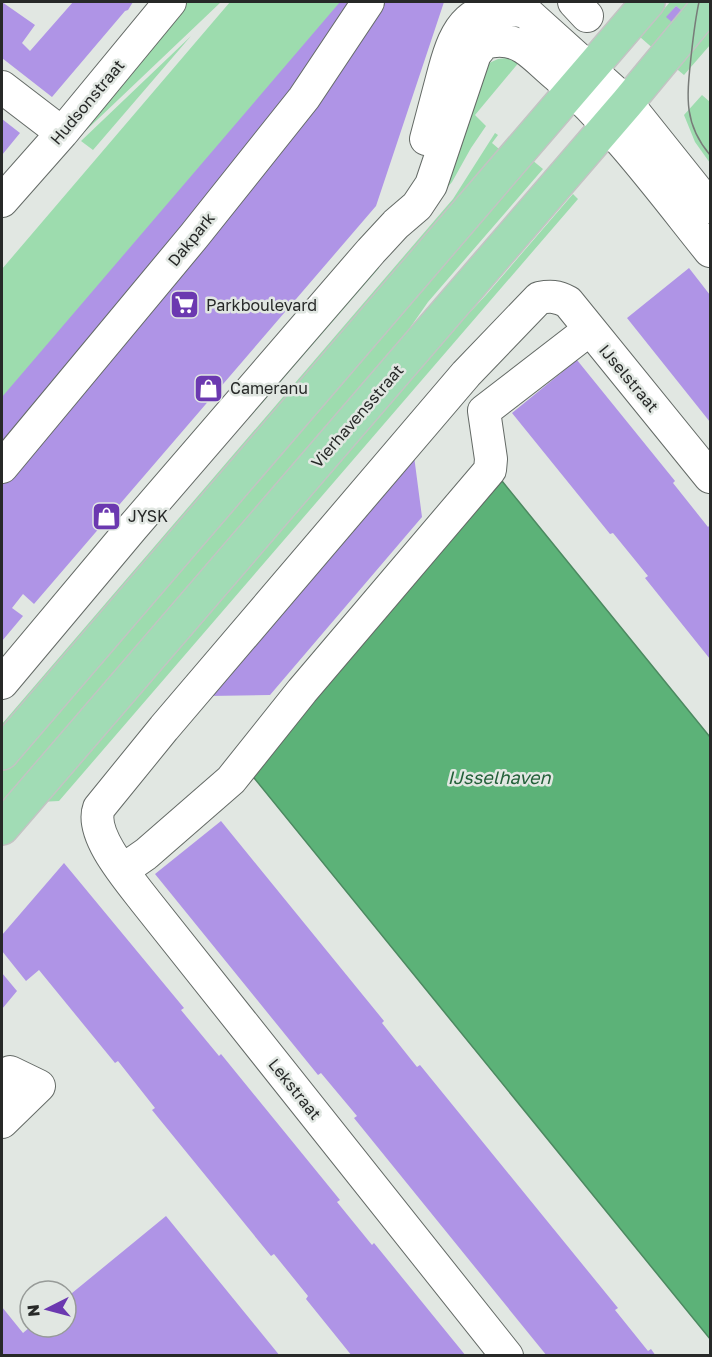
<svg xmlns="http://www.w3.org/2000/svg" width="712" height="1357" font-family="'Golos Text',sans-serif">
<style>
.green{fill:#9ddcae}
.water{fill:#5cb278;stroke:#4c8960;stroke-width:1.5}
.building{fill:#af94e6}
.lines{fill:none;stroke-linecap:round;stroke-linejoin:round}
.minor-casing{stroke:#646a66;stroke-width:34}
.major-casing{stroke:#c3c3c3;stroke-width:36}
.minor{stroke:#fff;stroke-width:32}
.major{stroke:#a1dcb5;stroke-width:33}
.tram{stroke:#787c79;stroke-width:1.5}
.labels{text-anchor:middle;stroke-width:5;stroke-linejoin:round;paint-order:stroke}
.street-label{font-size:16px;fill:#272928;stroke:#e1e7e2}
.poi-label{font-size:16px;fill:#272928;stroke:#e1e7e2;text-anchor:start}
.water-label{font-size:18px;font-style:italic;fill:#236039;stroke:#e1e7e2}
</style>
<rect width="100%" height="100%" fill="#e1e7e2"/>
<path class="green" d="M181 2H221L78 138Z
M230 2H355L2 444V269Z
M670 2H699L687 15 676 6 667 17 677 27 656 51 640 37Z
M710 20V45L684 75 672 65Z
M191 36 93 150 81 141Z
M507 58 520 61 475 115 486 126 471 148 452 182 388 257 385 258 487 64 498 59Z
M702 95 710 102V163L695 142 684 115Z
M495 133 498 135 492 143 499 149 505 142 509 144 2 733V724L453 199Z
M526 155 543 169 428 302 375 378 2 813V766Z
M573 194 578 199 59 801 39 802 424 361 486 295Z
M378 265 379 268 250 417 248 418Z"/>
<path class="water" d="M502 481 710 737V1339L250 773Z"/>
<path class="building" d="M2 2 35 25 22 43 30 51 73 2H133L128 10 125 11 52 97 2 58Z
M340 2H444L376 206 34 604 23 594 12 608 23 616 2 641V397Z
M676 6 685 13 675 25 666 17Z
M2 119 20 133 2 155Z
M689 268 710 295V422L627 318Z
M577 360 675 481 673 483 708 527 710 525V659L645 578 648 576 613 533 610 534 512 413Z
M414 456 422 517 270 695 208 696Z
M221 821 384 1021 382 1023 417 1067 420 1065 618 1308 615 1310 648 1351 651 1349 656 1356H547L354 1118 357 1116 321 1073 318 1075 155 874Z
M64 863 184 1008 181 1010 219 1056 221 1054 340 1200 337 1202 372 1245 374 1243 466 1356H352L306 1299 308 1296 274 1254 271 1256 152 1110 155 1108 118 1061 115 1063 39 970 26 981 2 951V935Z
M2 973 17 991 2 1009Z
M166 1216 280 1356H2V1307L23 1333 30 1327H66V1298Z"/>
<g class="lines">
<defs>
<path id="minor" d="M574 2 587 16
M2 87 62 133
M426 139C432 116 438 94 444 71 456 27 469 0 526 12L627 103 710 207
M2 201 62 133 170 2
M2 467 194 236 304 98 368 2
M2 683 132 528 371 251 396 224 417 206 431 185 475 54 484 43C498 39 512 40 524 48 535 55 545 66 556 75 615 127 661 190 710 251
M123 870 146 854 231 780 302 691 490 470 491 459 484 411 589 330
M2 1085 10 1072 39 1086 2 1122
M507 1356 146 902C130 881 89 835 99 808L164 728 466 374 539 298C550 296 557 296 568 302L710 477"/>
<path id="major" d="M2 753 648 2
M2 828 627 103 710 3"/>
</defs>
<use href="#minor" class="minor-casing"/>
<use href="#major" class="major-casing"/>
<use href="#minor" class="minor"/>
<use href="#major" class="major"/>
<path class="tram" d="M699 2C695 20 693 39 691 57 687 96 683 123 710 155"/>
</g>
<defs>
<symbol id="supermarket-square" viewBox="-11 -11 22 22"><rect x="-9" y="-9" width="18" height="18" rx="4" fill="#6b39b0" stroke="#e1e7e2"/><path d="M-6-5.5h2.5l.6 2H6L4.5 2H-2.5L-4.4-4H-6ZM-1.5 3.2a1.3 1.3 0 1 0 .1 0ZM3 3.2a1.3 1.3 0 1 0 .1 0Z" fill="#fff"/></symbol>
<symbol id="shop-square" viewBox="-11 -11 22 22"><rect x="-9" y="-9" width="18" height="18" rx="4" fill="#6b39b0" stroke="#e1e7e2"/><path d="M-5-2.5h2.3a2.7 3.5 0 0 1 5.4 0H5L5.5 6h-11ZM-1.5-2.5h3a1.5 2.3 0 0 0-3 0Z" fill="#fff"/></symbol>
</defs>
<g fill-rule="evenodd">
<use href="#supermarket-square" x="168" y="288" width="33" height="33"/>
<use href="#shop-square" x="192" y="372" width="33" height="33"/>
<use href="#shop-square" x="90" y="500" width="33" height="33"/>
</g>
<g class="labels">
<g class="street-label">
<text transform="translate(87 102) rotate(-50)" y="6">Hudsonstraat</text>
<text transform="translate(191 239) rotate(-51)" y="6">Dakpark</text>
<text transform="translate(629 378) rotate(50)" y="6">IJselstraat</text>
<text transform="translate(357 416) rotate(-49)" y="6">Vierhavensstraat</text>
<text transform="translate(295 1089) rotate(51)" y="6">Lekstraat</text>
</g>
<g class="poi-label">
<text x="206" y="311">Parkboulevard</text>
<text x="230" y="394">Cameranu</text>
<text x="128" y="522">JYSK</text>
</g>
<g class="water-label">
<text x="499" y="784">IJsselhaven</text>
</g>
</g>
<rect width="712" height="1357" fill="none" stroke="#272928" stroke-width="6"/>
<g transform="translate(48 1309) rotate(264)"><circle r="28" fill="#e1e7e2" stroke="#979b98" stroke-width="1.5"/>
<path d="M0-4.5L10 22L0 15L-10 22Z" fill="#6b39b0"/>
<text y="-9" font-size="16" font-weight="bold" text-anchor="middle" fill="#272928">N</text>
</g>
</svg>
